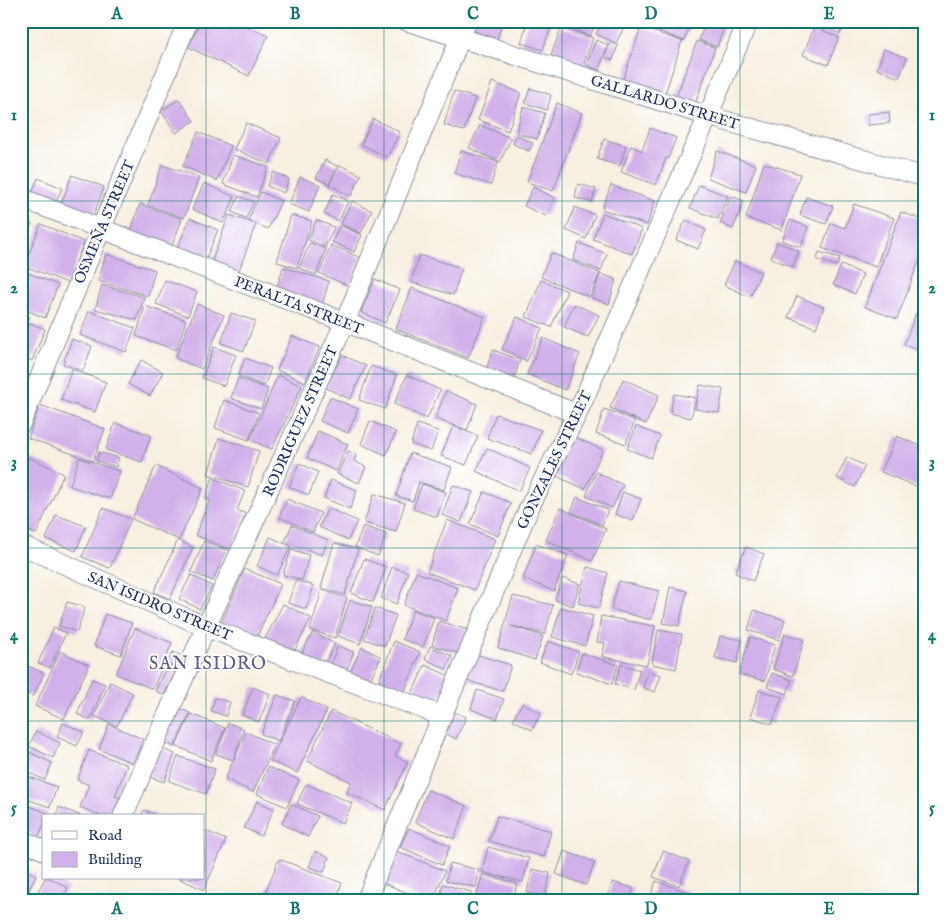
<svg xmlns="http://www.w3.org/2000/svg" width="946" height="922" font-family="'IM FELL English',serif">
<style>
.building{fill:#d2b1ea}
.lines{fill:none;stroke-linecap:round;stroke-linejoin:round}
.minor-casing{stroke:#898f9e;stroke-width:21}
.minor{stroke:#fff;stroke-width:19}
.grid{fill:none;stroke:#0f766e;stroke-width:1;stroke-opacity:0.55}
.labels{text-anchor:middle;stroke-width:4;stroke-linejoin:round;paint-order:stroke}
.street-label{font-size:15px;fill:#1b2f5e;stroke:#fff}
.quarter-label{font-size:18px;letter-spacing:1px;fill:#5b5c8f;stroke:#fff}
.neatline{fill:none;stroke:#0f766e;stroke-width:2}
.grid-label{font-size:16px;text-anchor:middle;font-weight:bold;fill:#0f766e}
</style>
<rect width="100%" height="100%" fill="#fff"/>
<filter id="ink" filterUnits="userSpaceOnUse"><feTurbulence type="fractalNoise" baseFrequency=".02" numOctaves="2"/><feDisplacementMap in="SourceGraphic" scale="10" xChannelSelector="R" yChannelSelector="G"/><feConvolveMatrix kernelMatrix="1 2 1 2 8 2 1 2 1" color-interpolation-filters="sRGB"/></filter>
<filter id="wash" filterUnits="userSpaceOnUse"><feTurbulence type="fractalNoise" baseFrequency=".0096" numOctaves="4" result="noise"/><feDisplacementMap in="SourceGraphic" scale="20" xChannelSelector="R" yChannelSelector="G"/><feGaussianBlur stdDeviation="1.12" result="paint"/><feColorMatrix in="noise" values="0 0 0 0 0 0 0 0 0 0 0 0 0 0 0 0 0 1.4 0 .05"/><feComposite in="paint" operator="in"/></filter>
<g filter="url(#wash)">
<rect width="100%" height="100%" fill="#f7efdf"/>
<g id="blocks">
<path class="building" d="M201 21H237L268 36 249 76 188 47Z
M473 21H503L497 39 470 30Z
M528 21H553L543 50 521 43Z
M563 21H597L590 36 562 25Z
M602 21H623L626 23 616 43 596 34Z
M642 21H692L684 41 641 24Z
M706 21H726L717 47 699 40Z
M811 21H845L840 34Z
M561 27 593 38 581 72 549 62Z
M641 27 682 41 665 94 623 80Z
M814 27 839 37 828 65 803 55Z
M596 40 608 45 599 70 586 65Z
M697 41 715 48 695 104 676 97Z
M610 42 618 45 613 60 605 57Z
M884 49 907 58 899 78 877 69Z
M492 82 521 93 508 131 478 120Z
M530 88 551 95 547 110 525 103Z
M454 91 475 98 464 131 444 125Z
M179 99 194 121 176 133 161 111Z
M557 103 582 113 553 191 527 182Z
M523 107 545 113 537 139 516 133Z
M889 112 890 123 868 125V114Z
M373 119 400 132 387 157 361 144Z
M246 123 281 138 269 164 234 149Z
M480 125 511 138 500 162 469 148Z
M650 128 676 138 668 159 666 158 656 185 621 172 631 146 642 151Z
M198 132 231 146 217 181 183 166Z
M516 135 533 143 529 151 513 144Z
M604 139 626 146 620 166 597 159Z
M461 151 498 162 491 185 454 173Z
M717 151 756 165 746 192 708 178Z
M233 155 268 167 257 197 223 184Z
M325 160 337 166 329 184 316 178Z
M764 163 800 174 782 230 746 218Z
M162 165 199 177 184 218 148 205Z
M340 165 361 175 351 196 329 185Z
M273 172 289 179 284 193 267 186Z
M72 175 104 187 92 219 60 207Z
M300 177 320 185 309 212 289 204Z
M38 178 62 188 54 207 30 198Z
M204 183 235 197 223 223 192 209Z
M578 184 596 189 592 202 575 198Z
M611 185 655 201 647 225 602 209Z
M699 185 728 196 718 219 690 208Z
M533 187 555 198 546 216 524 206Z
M261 192 281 201 268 229 248 220Z
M333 194 348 201 339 221 324 214Z
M239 196 254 202 246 218 232 212Z
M731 196 744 201 733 229 720 223Z
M806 197 833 206 826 224 800 215Z
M352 201 372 211 361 233 341 224Z
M140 204 182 219 170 251 129 236Z
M854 204 894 218 876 267 822 248 831 223 845 228Z
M575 207 595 215 586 239 566 230Z
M901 212 925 221V245L897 319 865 307Z
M603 213 642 229 632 254 593 239Z
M229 215 256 224 237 276 210 266Z
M291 215 312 221 297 268 277 262Z
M190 218 218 230 204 263 176 251Z
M21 219 32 224 23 242 21 241Z
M316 220 334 227 325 247 308 240Z
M686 220 706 230 698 249 676 240Z
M790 220 808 227 801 247 782 241Z
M41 224 84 242 68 283 24 266Z
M340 225 362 235 354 252 332 242Z
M777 242 799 251 793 267 771 258Z
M310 243 326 249 316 275 299 268Z
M579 243 607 254 601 271 573 260Z
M21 244 28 247 21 262Z
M331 245 361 258 349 286 319 273Z
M819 252 840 258 837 266 817 260Z
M551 253 600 273 590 297 541 277Z
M106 254 155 270 148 296 98 281Z
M419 255 462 268 453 295 411 282Z
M735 261 761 272 750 297 724 285Z
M841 265 863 274 855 294 833 285Z
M283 267 329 281 322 305 276 291Z
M21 270 58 285 45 318 21 308Z
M600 274 616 279 609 304 592 298Z
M375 279 400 290 385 323 361 312Z
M165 280 197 292 188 316 156 304Z
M541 280 567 291 551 327 526 317Z
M102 285 144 297 137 320 95 309Z
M412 288 485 317 468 358 396 329Z
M797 296 824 307 816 328 788 317Z
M197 304 224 315 202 369 175 358Z
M574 304 599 315 588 337 564 327Z
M145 306 186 320 176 350 136 336Z
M89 311 135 328 126 352 80 335Z
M21 313 30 317 21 336Z
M231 313 255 321 244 351 221 343Z
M916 313 925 317V352L904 344Z
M517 317 542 328 527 361 502 349Z
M30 323 45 329 32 361 21 356V342Z
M292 336 320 347 305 382 277 370Z
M543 338 580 354 565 390 527 374Z
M72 339 92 346 83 371 63 364Z
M214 347 236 355 224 386 202 378Z
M493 350 520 360 514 379 486 370Z
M342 355 366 366 350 399 326 388Z
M245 358 271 368 264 386 238 376Z
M141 360 163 372 150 396 128 384Z
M371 366 397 375 385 409 359 400Z
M72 369 106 382 95 412 61 400Z
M278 375 302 386 272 449 250 440Z
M407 375 440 390 427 419 394 404Z
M238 378 268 389 261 409 231 398Z
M623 379 659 395 646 424 610 408Z
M700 385 723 389 719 413 695 409Z
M446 391 477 404 467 430 435 419Z
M674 394 696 398 691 418 670 413Z
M330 397 358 409 348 433 320 421Z
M224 400 259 413 249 440 215 428Z
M40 405 105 429 93 461 28 438Z
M604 409 635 420 626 444 596 434Z
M496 414 541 430 532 454 487 438Z
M370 421 396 432 386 455 361 444Z
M115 423 151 435 142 462 106 450Z
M417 424 438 431 431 451 411 444Z
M453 426 478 436 466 465 441 456Z
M636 426 660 436 651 458 627 449Z
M318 431 348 444 336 471 307 458Z
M570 435 603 450 585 489 552 474Z
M897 436 925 448V477L920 488 881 472Z
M219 438 259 451 248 487 208 474Z
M487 448 530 468 519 491 476 471Z
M348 451 356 454 354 461 366 467 359 483 337 474Z
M99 452 119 458 116 467 96 461Z
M410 453 452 467 444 490 419 482 413 501 396 496Z
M29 457 64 474 36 534 21 528V475Z
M847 457 865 466 855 487 837 478Z
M79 458 120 471 110 499 70 486Z
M299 463 318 472 309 495 289 487Z
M156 466 203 488 179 540 132 519Z
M596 472 623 485 612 508 586 496Z
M213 478 245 491 237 510 246 514 231 550 195 535 210 500 205 498Z
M331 480 357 490 350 509 324 498Z
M422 484 446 492 437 517 413 509Z
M453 485 473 492 461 522 442 515Z
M484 492 511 503 498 536 470 524Z
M623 492 641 499 633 521 615 514Z
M374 494 405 503 396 532 364 523Z
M577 497 608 510 602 525 571 512Z
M287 499 321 513 313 532 279 517Z
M103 508 131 519 110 568 82 557Z
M328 508 357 521 348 540 319 527Z
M560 508 606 529 592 561 546 540Z
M56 515 86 526 76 551 46 539Z
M447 520 495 539 475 590 427 572Z
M292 525 328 540 322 555 285 541Z
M363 526 386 534 378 556 355 547Z
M270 537 291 546 277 575 257 566Z
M178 540 193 547 170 599 154 592Z
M204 541 226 550 213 581 191 572Z
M334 543 358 549 345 595 321 588Z
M536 544 568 555 554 591 523 579Z
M746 547 764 554 753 581 735 573Z
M291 549 309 555 302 580 283 575Z
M364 559 386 567 373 602 351 593Z
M392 567 408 572 397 604 381 598Z
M587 567 608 573 599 608 578 603Z
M245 569 281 584 254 643 219 628Z
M416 572 458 588 446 621 404 605Z
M191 575 212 586 200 609 179 599Z
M562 578 580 584 573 606 555 600Z
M296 580 314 586 306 609 288 603Z
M619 581 659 591 651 620 611 609Z
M670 587 687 591 679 626 663 623Z
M322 590 347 598 335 638 310 630Z
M513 596 553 605 545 634 511 626 543 636 535 660 498 648Z
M350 600 372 607 360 644 338 636Z
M67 602 85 607 77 632 59 626Z
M283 604 311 618 292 656 264 641Z
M561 607 593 616 585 646 552 637Z
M375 608 396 615 385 646 364 639Z
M413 610 434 618 423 647 402 639Z
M754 610 785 620 779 640 748 630Z
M105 614 132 623 121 655 94 646Z
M601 616 655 626 647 665 602 657 605 643 597 642Z
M439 621 468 630 460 654 432 645Z
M54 627 66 633 50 668 38 663Z
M135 628 172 643 153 689 116 674Z
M658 630 682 634 676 669 652 664Z
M313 632 335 644 323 667 300 656Z
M785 634 804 640 793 676 773 669Z
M720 636 742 640 737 663 715 658Z
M750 637 775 645 765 681 739 674Z
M394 641 420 652 402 698 376 688Z
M548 641 579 652 571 674 540 662Z
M338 646 354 652 344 676 328 669Z
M430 646 452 656 446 669 425 659Z
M362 647 381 657 368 684 349 674Z
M60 651 89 665 64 719 35 706Z
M173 652 184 657 178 669 167 663Z
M582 653 618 665 612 684 576 672Z
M475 654 511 665 503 691 467 681Z
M21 663 44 673 33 696 21 691Z
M621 664 640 670 634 690 615 684Z
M425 665 449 676 434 709 410 698Z
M166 668 175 672 164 695 155 691Z
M648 671 661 675 655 692 643 688Z
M772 673 792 680 787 694 767 687Z
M92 679 105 684 90 720 77 714Z
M110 682 133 693 117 726 94 716Z
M253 687 270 694 259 722 242 715Z
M477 690 504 699 497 719 471 709Z
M759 690 782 697 772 724 750 717Z
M277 695 295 701 279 741 261 734Z
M301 697 327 710 297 773 270 761Z
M215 698 230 702 226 716 211 711Z
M522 703 541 713 532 730 513 720Z
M174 706 190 713 174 747 159 739Z
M449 710 466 717 456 739 440 731Z
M331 711 401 744 395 756 408 762 385 810 346 792 351 782 307 761Z
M191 714 225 728 211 761 176 746Z
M63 723 84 732 77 746 57 737Z
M228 723 244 729 233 760 216 754Z
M109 724 143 739 133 763 99 749Z
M36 731 60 743 53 758 29 746Z
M246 732 275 745 253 792 225 779Z
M158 747 175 754 164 782 148 776Z
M89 750 127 765 115 796 120 798 113 816H101L80 807 89 785 77 780Z
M29 752 52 763 45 780 21 769Z
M178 756 215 769 206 794 169 781Z
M268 767 299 780 287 807 257 794Z
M21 774 57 787 50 807 21 797Z
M306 784 352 803 343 823 297 804Z
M428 790 467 806 454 839 415 822Z
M257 801 274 809 261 836 244 828Z
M291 804 318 816 308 837 282 824Z
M26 805 48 813 47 816H44V824L38 838 21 830V817Z
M59 807 82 816H56Z
M144 810 159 816H141Z
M497 816 551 831 544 857 489 841Z
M409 828 450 846 442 865 400 847Z
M204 830 226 840 204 890 178 878H204Z
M488 847 529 858 523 882 482 872Z
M315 851 329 857 324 872 309 867Z
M396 851 445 871 433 901H428L383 883Z
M564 851 595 862 586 885 556 874Z
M663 851 689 861 679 886 653 877Z
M279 859 342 883 335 901H276L264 896Z
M450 863 479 870 476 887 446 881Z
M21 868 36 875 24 901H21Z
M532 869 550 873 545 897 527 893Z
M483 874 517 883 513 901H475Z
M45 878H50L68 888 61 901H33Z
M656 881 706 898 705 901H649Z
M612 882 633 888 630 901H607Z
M443 884 471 892 469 901H439Z"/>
</g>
</g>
<g filter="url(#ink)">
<use href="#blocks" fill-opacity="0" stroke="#898f9e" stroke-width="1"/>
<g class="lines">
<defs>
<path id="minor" d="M407 21 708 116 925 177
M21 198 345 322 577 414
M21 423 101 229 188 21
M21 545 206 627 442 716
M123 816 206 627 345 322 467 21
M21 840 44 850
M366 901 442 716 529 508 577 414 708 116 748 21"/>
</defs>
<use href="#minor" class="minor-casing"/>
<use href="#minor" class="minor"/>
</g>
</g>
<path class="grid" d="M206 21V901M384 21V901M562 21V901M740 21V901M21 201H925M21 374H925M21 548H925M21 721H925"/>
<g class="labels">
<g class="street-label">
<text transform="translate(665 102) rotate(17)" y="5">GALLARDO STREET</text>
<text transform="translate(104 222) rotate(-67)" y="5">OSMEÑA STREET</text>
<text transform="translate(299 305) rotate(21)" y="5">PERALTA STREET</text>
<text transform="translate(300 421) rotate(-66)" y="5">RODRIGUEZ STREET</text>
<text transform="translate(554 460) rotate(-64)" y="5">GONZALES STREET</text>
<text transform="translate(160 606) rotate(23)" y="5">SAN ISIDRO STREET</text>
</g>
<g class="quarter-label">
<text x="208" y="669">SAN ISIDRO</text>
</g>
</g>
<rect width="946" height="922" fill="none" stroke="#fff" stroke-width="55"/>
<rect x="42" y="814" width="162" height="65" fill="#ffffff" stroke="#a4acbf"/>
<rect x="52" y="831" width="25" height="8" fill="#ffffff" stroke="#a4acbf"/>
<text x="88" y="840" font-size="15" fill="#1b2f5e">Road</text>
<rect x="52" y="852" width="25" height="15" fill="#d2b1ea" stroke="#a4acbf"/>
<text x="88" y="864" font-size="15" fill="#1b2f5e">Building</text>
<rect x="28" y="28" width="890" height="866" class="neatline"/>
<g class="grid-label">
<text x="117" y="19">A</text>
<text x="295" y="19">B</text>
<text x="473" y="19">C</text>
<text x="651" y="19">D</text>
<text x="829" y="19">E</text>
<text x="14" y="120">1</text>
<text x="932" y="120">1</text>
<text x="14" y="293">2</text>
<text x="932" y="293">2</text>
<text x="14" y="467">3</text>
<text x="932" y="467">3</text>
<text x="14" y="640">4</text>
<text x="932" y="640">4</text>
<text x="14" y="813">5</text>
<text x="932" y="813">5</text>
<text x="117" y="914">A</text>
<text x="295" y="914">B</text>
<text x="473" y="914">C</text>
<text x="651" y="914">D</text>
<text x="829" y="914">E</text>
</g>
</svg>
